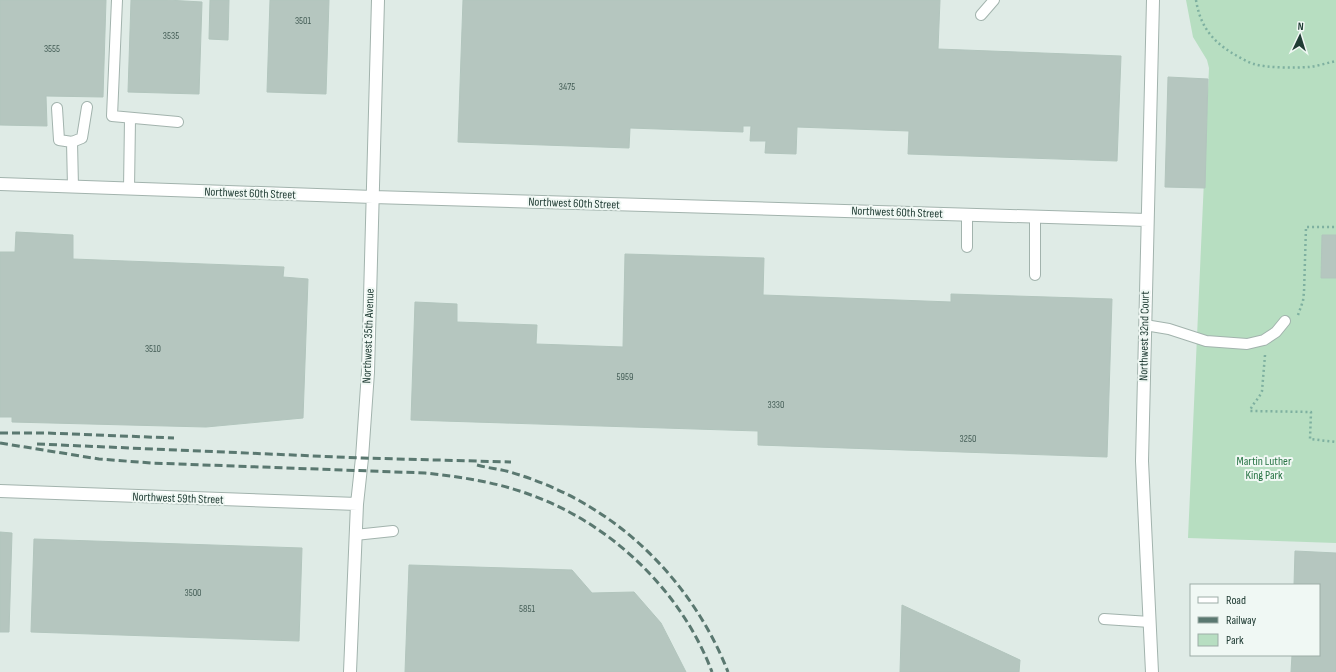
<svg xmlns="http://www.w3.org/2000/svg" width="1336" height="672" font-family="'Sofia Sans Condensed',sans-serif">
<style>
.green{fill:#b7dec1}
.building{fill:#b5c6bf;stroke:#b2c5bd}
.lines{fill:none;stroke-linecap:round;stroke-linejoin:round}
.lane-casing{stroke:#a2b3ad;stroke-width:12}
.street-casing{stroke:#a2b3ad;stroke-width:14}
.path{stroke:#7eb0a0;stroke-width:2.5;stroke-dasharray:2 3;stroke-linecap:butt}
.lane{stroke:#fff;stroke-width:10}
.street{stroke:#fff;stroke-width:12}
.rail{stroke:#5a7870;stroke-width:3;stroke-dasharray:8 4;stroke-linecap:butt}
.labels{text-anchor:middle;stroke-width:4;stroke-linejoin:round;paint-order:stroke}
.number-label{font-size:10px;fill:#455e57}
.street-label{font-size:12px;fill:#203c34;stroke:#f0f8f4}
.park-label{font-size:12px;fill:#287445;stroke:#f0f8f4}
</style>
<rect width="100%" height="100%" fill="#dfebe6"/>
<path class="green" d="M1186 0H1336V543L1188 538 1209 68 1207 60 1193 37Z"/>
<path class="building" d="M0 0H106L103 97 46 96 47 126 0 125Z
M131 0H167L202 2 199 94 128 92Z
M210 0H229L228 40 209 39Z
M270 0H329L326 94 267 92Z
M463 0H940L938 49 1121 56 1117 161 908 154 909 131 797 127 796 154 765 153 766 141H750L751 126H743V132L630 128 629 148 458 142Z
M1168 77 1208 79 1205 188 1165 187Z
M16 232 73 235V259L284 267 283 277 308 279 303 418 206 427 12 422V417H0V252H15Z
M1322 235H1336V278H1321Z
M625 254 764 258 763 295 951 302V294L1112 299 1107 457 758 445V431L411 420 415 302 457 304V322L537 325 536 344 623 347Z
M0 532 12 533 9 632H0Z
M34 539 302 548 299 641 31 632Z
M1295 551 1336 553V672H1291L1292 655H1319V585H1294Z
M409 565 572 570 592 593 634 592 661 623 686 672H405Z
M902 605 1020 660 1019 672H900Z"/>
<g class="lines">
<defs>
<path id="lane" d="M117 0 112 116 178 122
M981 15 994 0
M57 108 59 140 72 142
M73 187 72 142 82 138 87 107
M129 189 130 119
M967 247V214
M1035 275V216
M1145 325 1169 329 1206 341 1247 344 1264 340 1276 332 1285 321
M355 535 393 531
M1104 619 1150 622"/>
<path id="street" d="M0 184 373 197 1147 220
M0 491 357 504
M350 672 357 504 362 458 368 372 378 0
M1152 672 1142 461 1153 0"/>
</defs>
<use href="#lane" class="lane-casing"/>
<use href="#street" class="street-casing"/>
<path class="path" d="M1196 0C1200 25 1211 40 1232 53 1239 57 1247 62 1254 64 1267 68 1295 68 1309 67 1318 66 1327 63 1336 61
M1298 315 1303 301 1304 292 1306 227H1336
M1265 355 1262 391C1259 399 1252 404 1250 411L1311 412 1310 439 1336 442"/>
<use href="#lane" class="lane"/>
<use href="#street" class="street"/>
<path class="rail" d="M0 433H46L174 438
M0 443 99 459 151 463 425 473C461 477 497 482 531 495 612 524 682 592 712 672
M37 444 362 458 511 462
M477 465C488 468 499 469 510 472 537 480 566 492 590 507 652 544 702 605 728 672"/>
</g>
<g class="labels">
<g class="number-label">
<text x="303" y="24">3501</text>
<text x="171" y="39">3535</text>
<text x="52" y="52">3555</text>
<text x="567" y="90">3475</text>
<text x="153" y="352">3510</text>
<text x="625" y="380">5959</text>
<text x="776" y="408">3330</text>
<text x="968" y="442">3250</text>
<text x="193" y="596">3500</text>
<text x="527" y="612">5851</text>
</g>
<g class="street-label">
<text transform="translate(250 193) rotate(2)" y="4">Northwest 60th Street</text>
<text transform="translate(574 203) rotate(2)" y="4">Northwest 60th Street</text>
<text transform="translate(897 212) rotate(2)" y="4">Northwest 60th Street</text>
<text transform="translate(368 336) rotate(-88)" y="4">Northwest 35th Avenue</text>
<text transform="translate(1144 336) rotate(-89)" y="4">Northwest 32nd Court</text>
<text transform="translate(178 498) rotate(2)" y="4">Northwest 59th Street</text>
</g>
<g class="park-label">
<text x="1264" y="465">Martin Luther<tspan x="1264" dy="14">King Park</tspan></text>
</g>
</g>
<rect x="1190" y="584" width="130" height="72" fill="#f0f8f4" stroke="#9dada7"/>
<rect x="1198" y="597" width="20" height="6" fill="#ffffff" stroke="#9dada7"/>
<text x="1226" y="604" font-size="12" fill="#203c34">Road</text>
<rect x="1198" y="617" width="20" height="6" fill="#5a7870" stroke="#9dada7"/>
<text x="1226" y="624" font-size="12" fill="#203c34">Railway</text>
<rect x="1198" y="634" width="20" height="12" fill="#b7dec1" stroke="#9dada7"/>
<text x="1226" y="644" font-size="12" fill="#203c34">Park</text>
<g transform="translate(1300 36) rotate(4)" stroke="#f0f8f4" stroke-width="3" paint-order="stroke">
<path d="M0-3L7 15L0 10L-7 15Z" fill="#203c34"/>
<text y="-6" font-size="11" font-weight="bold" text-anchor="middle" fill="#203c34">N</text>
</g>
</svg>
